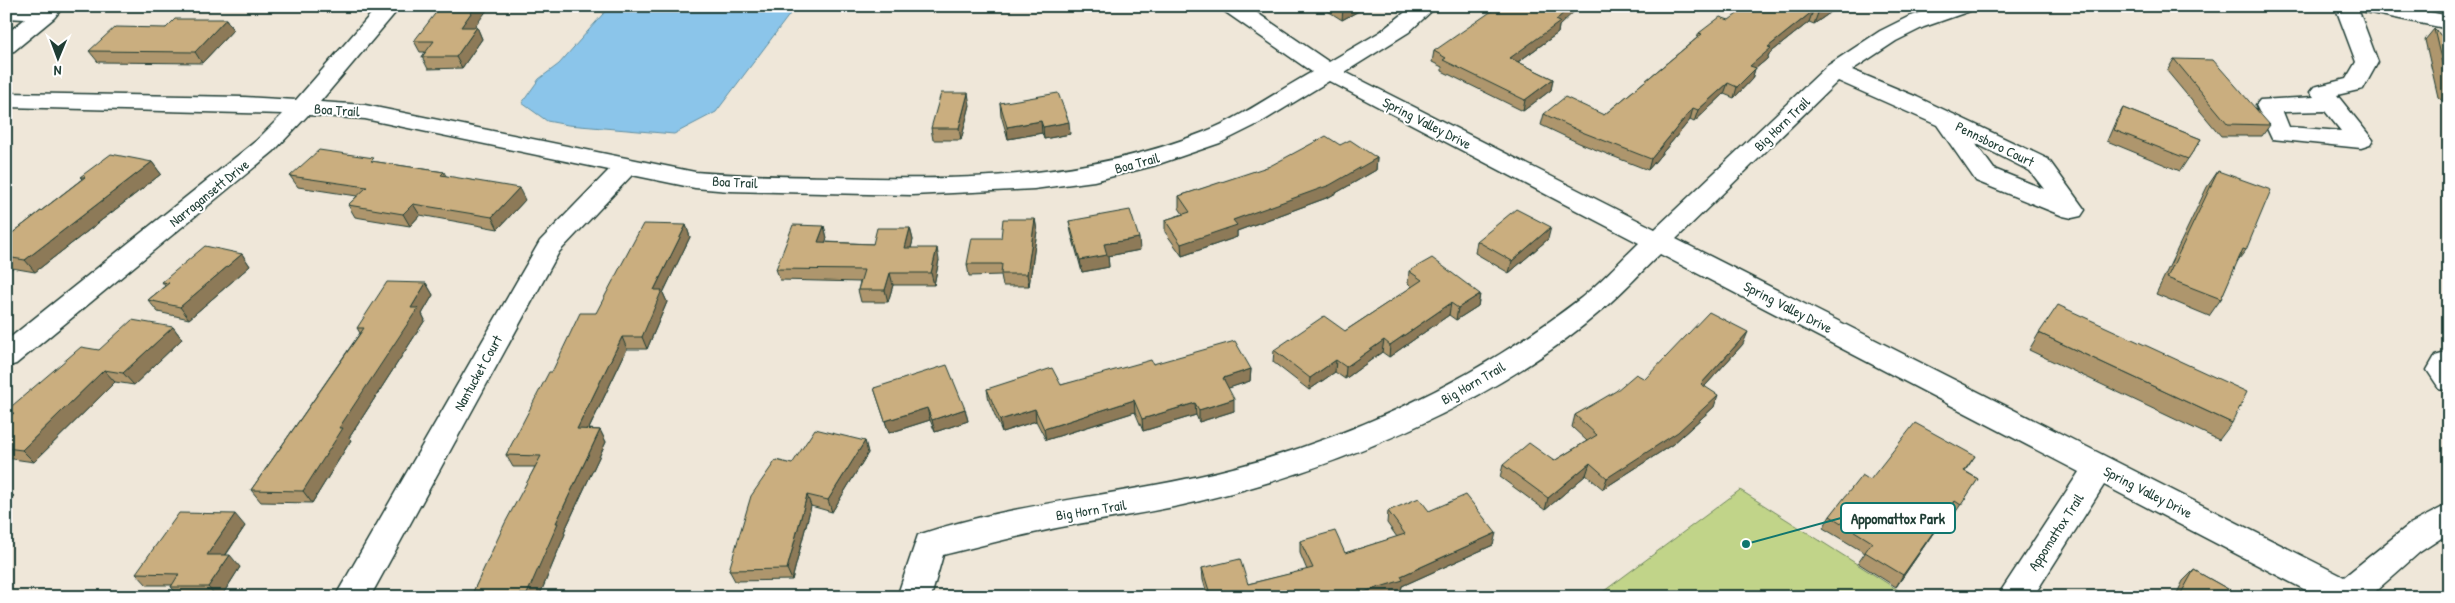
<svg xmlns="http://www.w3.org/2000/svg" width="2455" height="603" font-family="'Patrick Hand',sans-serif">
<style>
.green{fill:#c1d489;stroke:#70885e}
.water{fill:#8bc5ea;stroke:#608fa1}
.lines{fill:none;stroke-linecap:round;stroke-linejoin:round}
.minor-casing{stroke:#1f3d34;stroke-width:3}
.minor{fill:#fff;fill-rule:evenodd}
.wall{fill:#ae966d;stroke:#1f3d34}
.shaded-wall{fill:#8d7a59;stroke:#1f3d34}
.building{fill:#caae7f;stroke:#1f3d34}
.labels{text-anchor:middle;stroke-width:4;stroke-linejoin:round;paint-order:stroke}
.street-label{font-size:14px;fill:#1f3d34;stroke:#fff}
.leader{fill:none;stroke:#0f766e;stroke-width:2}
.callout-dot{fill:#0f766e;stroke:#fff;stroke-width:2}
.callout{fill:#fff;stroke:#0f766e;stroke-width:2}
.callout-label{font-size:15px;text-anchor:middle;font-weight:bold;fill:#1f3d34}
</style>
<rect width="100%" height="100%" fill="#efe7d9"/>
<filter id="ink" filterUnits="userSpaceOnUse"><feTurbulence type="fractalNoise" baseFrequency=".02" numOctaves="2"/><feDisplacementMap in="SourceGraphic" scale="10" xChannelSelector="R" yChannelSelector="G"/><feConvolveMatrix kernelMatrix="1 2 1 2 8 2 1 2 1" color-interpolation-filters="sRGB"/></filter>
<g filter="url(#ink)">
<path class="green" d="M1740 490 1909 597H1596Z"/>
<path class="water" d="M610 6H796L716 112 674 134 568 125 547 121 522 103 539 79 559 64Z"/>
<g class="lines">
<defs>
<path id="minor" d="M6 6H64L54 18 14 51 6 53V34L25 19 6 18Z
M378 6H401L320 102 365 105 695 172C741 176 788 176 835 177 959 181 1086 179 1204 132 1242 117 1276 92 1312 72L1224 11 1221 6H1247L1329 62 1380 32 1413 6H1437L1409 32 1345 72 1655 229 1827 66 1880 31 1908 17 1941 6H1973L1970 11 1924 27 1896 41 1852 70 1917 97 2048 159 2085 210 2081 216 2072 218 2063 216 1976 181 1937 125 1838 81 1676 239 2344 577 2410 524 2449 504V533L2420 552 2369 597H2319L2104 485 2033 597H1997L2079 472 1660 254C1641 272 1623 292 1603 309 1496 403 1334 470 1196 502 1154 512 1110 518 1067 526 1025 534 984 545 943 555L931 597H897L918 535C1006 505 1104 497 1195 477 1334 447 1469 385 1581 298 1602 281 1620 261 1639 243L1329 81 1260 123 1220 143 1153 166 1094 181 1034 189 912 195 729 191 695 188 632 175 559 252 370 597H335L540 241 609 170 365 119 308 115 274 151 16 364 6 367V341L256 141 283 114 6 107V93L244 97 296 100ZM1975 143 2030 171 2044 189 1994 169Z
M2335 6H2357L2378 62 2363 89 2337 95 2373 140 2370 145 2361 148 2272 139 2256 105 2260 100 2314 97 2310 92 2314 87 2346 79 2356 62ZM2325 111 2341 131 2289 127 2283 112Z
M2358 6H2401L2449 16V29L2361 11Z
M2449 352V391L2439 388 2427 370 2435 356Z"/>
</defs>
<use href="#minor" class="minor-casing"/>
<use href="#minor" class="minor"/>
</g>
<path class="wall" d="M1320 6H1368L1342 20Z
M1779 6H1842L1834 10 1814 24 1809 22 1769 54 1767 59 1755 69 1752 79 1734 98 1724 94 1694 122 1690 120 1648 170 1579 143 1541 125 1544 114 1604 115 1697 38 1699 33 1729 20Z
M226 19 233 30 202 63 98 62 89 51 166 28Z
M1559 26 1558 33 1518 62 1553 79 1551 90 1523 111 1442 71V67L1432 62 1434 51Z
M475 27H477L482 39 462 68 428 69 422 57 425 52H420L414 41Z
M2434 29 2449 43V107L2438 97 2425 40Z
M2174 59 2270 125 2262 136H2221L2167 71Z
M1000 103 1070 134 1044 139 1042 133 1008 139 1001 115Z
M970 105 961 140H933L931 128Z
M2123 108 2201 139 2180 171 2107 141 2116 120Z
M1340 145 1377 158 1376 170 1329 197 1237 231V237L1182 256 1165 232V220L1183 214 1179 208V196Z
M152 162 161 174 35 272 6 267V238L82 179 80 177Z
M377 162 444 172 446 176 525 200 498 229 420 215 410 226 355 217 348 205 357 196 298 187 290 176Z
M2218 171 2246 250 2236 263 2221 299 2209 316 2156 294 2207 187Z
M1035 219 1037 231 1029 286H1003L1001 275 969 276 967 264 1001 238Z
M1069 221 1140 250 1108 256 1109 267 1082 272 1071 232Z
M686 225 690 237 663 293 667 302 647 349H627L589 429 600 430 606 442 564 532 565 534 539 597H474L472 594 535 467H513L506 455 552 372 596 313Z
M824 226 827 238 825 242 873 244 910 228 913 240 911 248 939 260 934 285H893L888 302H861L858 290 860 282 780 280 776 269Z
M1548 239 1509 273 1475 253 1477 241Z
M242 254 250 266 189 319 158 312 148 300 165 286 162 282Z
M1409 271 1480 294 1478 306 1456 320 1449 315 1389 357 1382 352 1345 379 1335 372 1309 390 1273 362 1274 350 1345 331 1412 287 1408 283Z
M426 283 433 295 422 314 425 320 349 438 351 440 312 503 261 502 251 490 360 333 357 328Z
M173 327 182 339 134 385 115 382 34 462 6 458V421L10 417 6 413V411L99 350Z
M2039 333 2232 423 2219 440 2029 350Z
M1743 344 1705 386 1714 407 1673 444 1603 489 1586 475 1545 510 1500 477 1503 465 1554 461 1587 441 1572 427 1575 415 1645 379Z
M1153 364 1251 369 1250 381 1228 388 1234 411 1199 422 1196 415 1143 431 1135 412 1046 440 1036 421 1002 432 989 401 987 389 1061 385Z
M874 388 965 409 968 421 935 432 930 420 889 433Z
M865 441 868 453 832 512 811 506 792 580 735 581 729 570 792 464Z
M1975 456 1965 471 1978 479 1953 516 1947 513 1896 587 1858 563 1865 553 1823 528 1830 516 1870 480Z
M1388 511H1429L1493 545 1402 586 1401 591 1383 597H1208L1203 580 1202 568 1248 584 1307 570 1300 553V541L1345 553 1397 537 1387 523Z
M245 526 226 555 240 567 221 597H181L171 587 172 585H147L136 573Z
M2194 570 2242 597H2175L2183 581Z"/>
<path class="shaded-wall" d="M476 6H490L466 39 461 27Z
M1348 6H1368L1342 20 1343 9Z
M1571 6H1580L1559 26 1558 33 1508 69 1510 58 1556 20Z
M1828 6H1842L1834 10 1814 24 1818 13Z
M1813 11 1809 22 1769 54 1767 59 1755 69 1752 79 1734 98 1737 87 1750 66 1768 47Z
M226 19 233 30 202 63 195 52Z
M477 27 482 39 462 68 456 57Z
M1553 79 1551 90 1523 111 1525 100Z
M1728 83 1724 94 1694 122 1698 110Z
M968 93 970 105 961 140 959 128Z
M1693 108 1690 120 1648 170 1651 159Z
M1041 121 1042 133 1008 139 1007 127Z
M1069 122 1070 134 1044 139 1043 127Z
M6 138 13 147 6 153Z
M1377 158 1376 170 1329 197 1237 231V237L1182 256 1181 244 1233 220Z
M152 162 161 174 35 272 25 260Z
M519 188 525 200 498 229 492 217Z
M413 204 420 215 410 226 403 214Z
M1035 219 1037 231 1029 286 1027 274Z
M686 225 690 237 663 293 667 302 647 349 642 337 654 290Z
M824 226 827 238 821 254 818 242Z
M1551 227 1548 239 1509 273 1512 261Z
M910 228 913 240 908 260 905 248Z
M1139 238 1140 250 1108 256 1109 267 1082 272 1080 260 1104 244Z
M937 248 939 260 934 285 931 273Z
M242 254 250 266 189 319 180 307Z
M890 273 893 285 888 302 885 290Z
M426 283 433 295 422 314 425 320 349 438 351 440 312 503 303 491 339 428Z
M1480 294 1478 306 1456 320 1458 308Z
M1451 303 1449 315 1389 357 1390 345Z
M173 327 182 339 134 385 123 373Z
M1748 332 1743 344 1696 396 1701 384Z
M622 337 627 349 583 441 577 429Z
M1384 340 1382 352 1345 379 1346 367Z
M1336 360 1335 372 1309 390 1310 378Z
M1251 369 1250 381 1223 390V378Z
M104 370 115 382 34 462 22 450Z
M1718 395 1714 407 1673 444 1603 489 1607 478Z
M1234 399V411L1199 422V410Z
M1134 400 1135 412 1046 440 1044 429Z
M1195 403 1196 415 1143 431 1142 419Z
M927 408 930 420 889 433 885 421Z
M965 409 968 421 935 432 932 420Z
M1035 409 1036 421 1002 432 1000 420Z
M600 430 606 442 564 532 565 534 539 597H529L527 594 556 523Z
M865 441 868 453 832 512 828 500Z
M1590 463 1586 475 1545 510 1548 498Z
M6 488 14 496 6 503Z
M807 495 811 506 792 580 787 569Z
M1955 501 1947 513 1896 587 1903 575Z
M235 514 245 526 218 566 207 555Z
M1496 533 1493 545 1402 586 1401 591 1383 597H1347L1401 576Z
M230 555 240 567 221 597H217L208 587Z"/>
<path class="building" d="M441 6H476L461 27H477L456 57H422L434 41H414Z
M1338 6H1348L1343 9Z
M1499 6H1571L1556 20 1560 22 1510 58 1553 79 1525 100 1443 60 1446 58 1434 51Z
M1748 6H1776L1778 7 1779 6H1828L1818 13 1813 11 1768 47 1771 48 1750 66 1756 68 1737 87 1728 83 1698 110 1693 108 1651 159 1582 132 1544 114 1565 97 1604 115 1702 34 1699 33 1720 17 1729 20Z
M175 19H226L195 52 89 51 115 27 166 28Z
M2434 29 2449 43V86L2447 85Z
M2174 59 2213 60 2270 125 2228 124Z
M941 93H968L959 128H931Z
M1058 93 1069 122 1043 127 1041 121 1007 127 1000 103Z
M2123 108 2201 139 2188 159 2114 130Z
M1326 136 1340 145 1350 140 1377 158 1330 185 1233 220 1237 225 1181 244 1165 220 1190 212 1179 196 1270 166Z
M319 150 374 158 371 161 444 172 441 175 519 188 492 217 413 204 403 214 348 205 367 187 290 176Z
M111 154 152 162 25 260 6 257V238L85 177H80Z
M2218 171 2271 190 2246 250 2243 249 2221 299 2167 278Z
M1516 209 1551 227 1512 261 1477 241Z
M1130 210 1139 238 1104 244 1107 255 1080 260 1069 221Z
M1003 219H1035L1027 274H1001L1002 264H967L972 238H1001Z
M643 224 686 225 654 290H662L642 337H622L577 429 600 430 556 523H558L527 594H472L505 523 541 456 506 455 549 372H552L580 313H596Z
M793 225 824 226 818 242 873 244 877 228H910L905 248H937L931 273H890L885 290H858L864 270 776 269Z
M205 246 242 254 180 307 148 300 169 283 162 282Z
M1432 258 1480 294 1458 308 1451 303 1390 345 1384 340 1346 367 1336 360 1310 378 1274 350 1324 316 1345 331 1422 280 1409 271Z
M387 282 426 283 411 308H418L339 428H343L303 491 251 490 364 328H357Z
M2058 305 2247 392 2232 423 2039 333Z
M1709 312 1748 332 1701 384 1718 395 1678 432 1607 478 1590 463 1548 498 1503 465 1529 443 1554 461 1597 435 1575 415 1616 391 1636 374 1645 379Z
M132 320 173 327 123 373 104 370 22 450 6 448V421L14 413 6 412V411L81 347 99 350Z
M1235 341 1251 369 1223 378 1234 399 1199 410 1195 403 1142 419 1134 400 1044 429 1035 409 1000 420 987 389 1052 368 1061 385 1151 360 1153 364Z
M947 365 965 409 932 420 927 408 885 421 874 388Z
M1915 423 1975 456 1964 471 1978 479 1961 505 1955 501 1903 575 1865 552 1872 542 1830 516 1862 475 1870 480Z
M815 429 865 441 828 500 807 495 787 569 729 570 751 496 776 460 792 464Z
M1466 495 1496 533 1401 576 1403 580 1347 597H1211L1202 568 1240 559 1248 584 1313 568 1300 541 1335 531 1345 553 1405 534 1388 511 1419 498 1429 511Z
M179 513 235 514 207 555H230L208 587H171L179 574 136 573Z
M2194 570 2242 597H2179Z
M1053 595 1101 596 1052 597Z"/>
</g>
<g class="labels">
<g class="street-label">
<text transform="translate(337 110) rotate(4)" y="5">Boa Trail</text>
<text transform="translate(1427 123) rotate(27)" y="5">Spring Valley Drive</text>
<text transform="translate(1782 124) rotate(-44)" y="5">Big Horn Trail</text>
<text transform="translate(1995 144) rotate(26)" y="5">Pennsboro Court</text>
<text transform="translate(1137 163) rotate(-15)" y="5">Boa Trail</text>
<text transform="translate(735 182) rotate(3)" y="5">Boa Trail</text>
<text transform="translate(209 193) rotate(-39)" y="5">Narragansett Drive</text>
<text transform="translate(1788 307) rotate(27)" y="5">Spring Valley Drive</text>
<text transform="translate(478 373) rotate(-61)" y="5">Nantucket Court</text>
<text transform="translate(1473 383) rotate(-30)" y="5">Big Horn Trail</text>
<text transform="translate(2148 492) rotate(27)" y="5">Spring Valley Drive</text>
<text transform="translate(1091 510) rotate(-9)" y="5">Big Horn Trail</text>
<text transform="translate(2056 532) rotate(-57)" y="5">Appomattox Trail</text>
</g>
</g>
<path class="leader" d="M1746 544L1841 518"/>
<circle class="callout-dot" cx="1746" cy="544" r="5"/>
<rect class="callout" x="1841" y="503" width="114" height="30" rx="5"/>
<g class="callout-label">
<text x="1898" y="524">Appomattox Park</text>
</g>
<rect width="2455" height="603" fill="none" stroke="#fff" stroke-width="25"/>
<rect x="12" y="12" width="2430" height="578" fill="none" stroke="#1f3d34" stroke-width="2" filter="url(#ink)"/>
<g transform="translate(58 58) rotate(181)" stroke="#ffffff" stroke-width="4" paint-order="stroke">
<path d="M0-4L9 19L0 12L-9 19Z" fill="#1f3d34"/>
<text y="-8" font-size="14" font-weight="bold" text-anchor="middle" fill="#1f3d34">N</text>
</g>
</svg>
